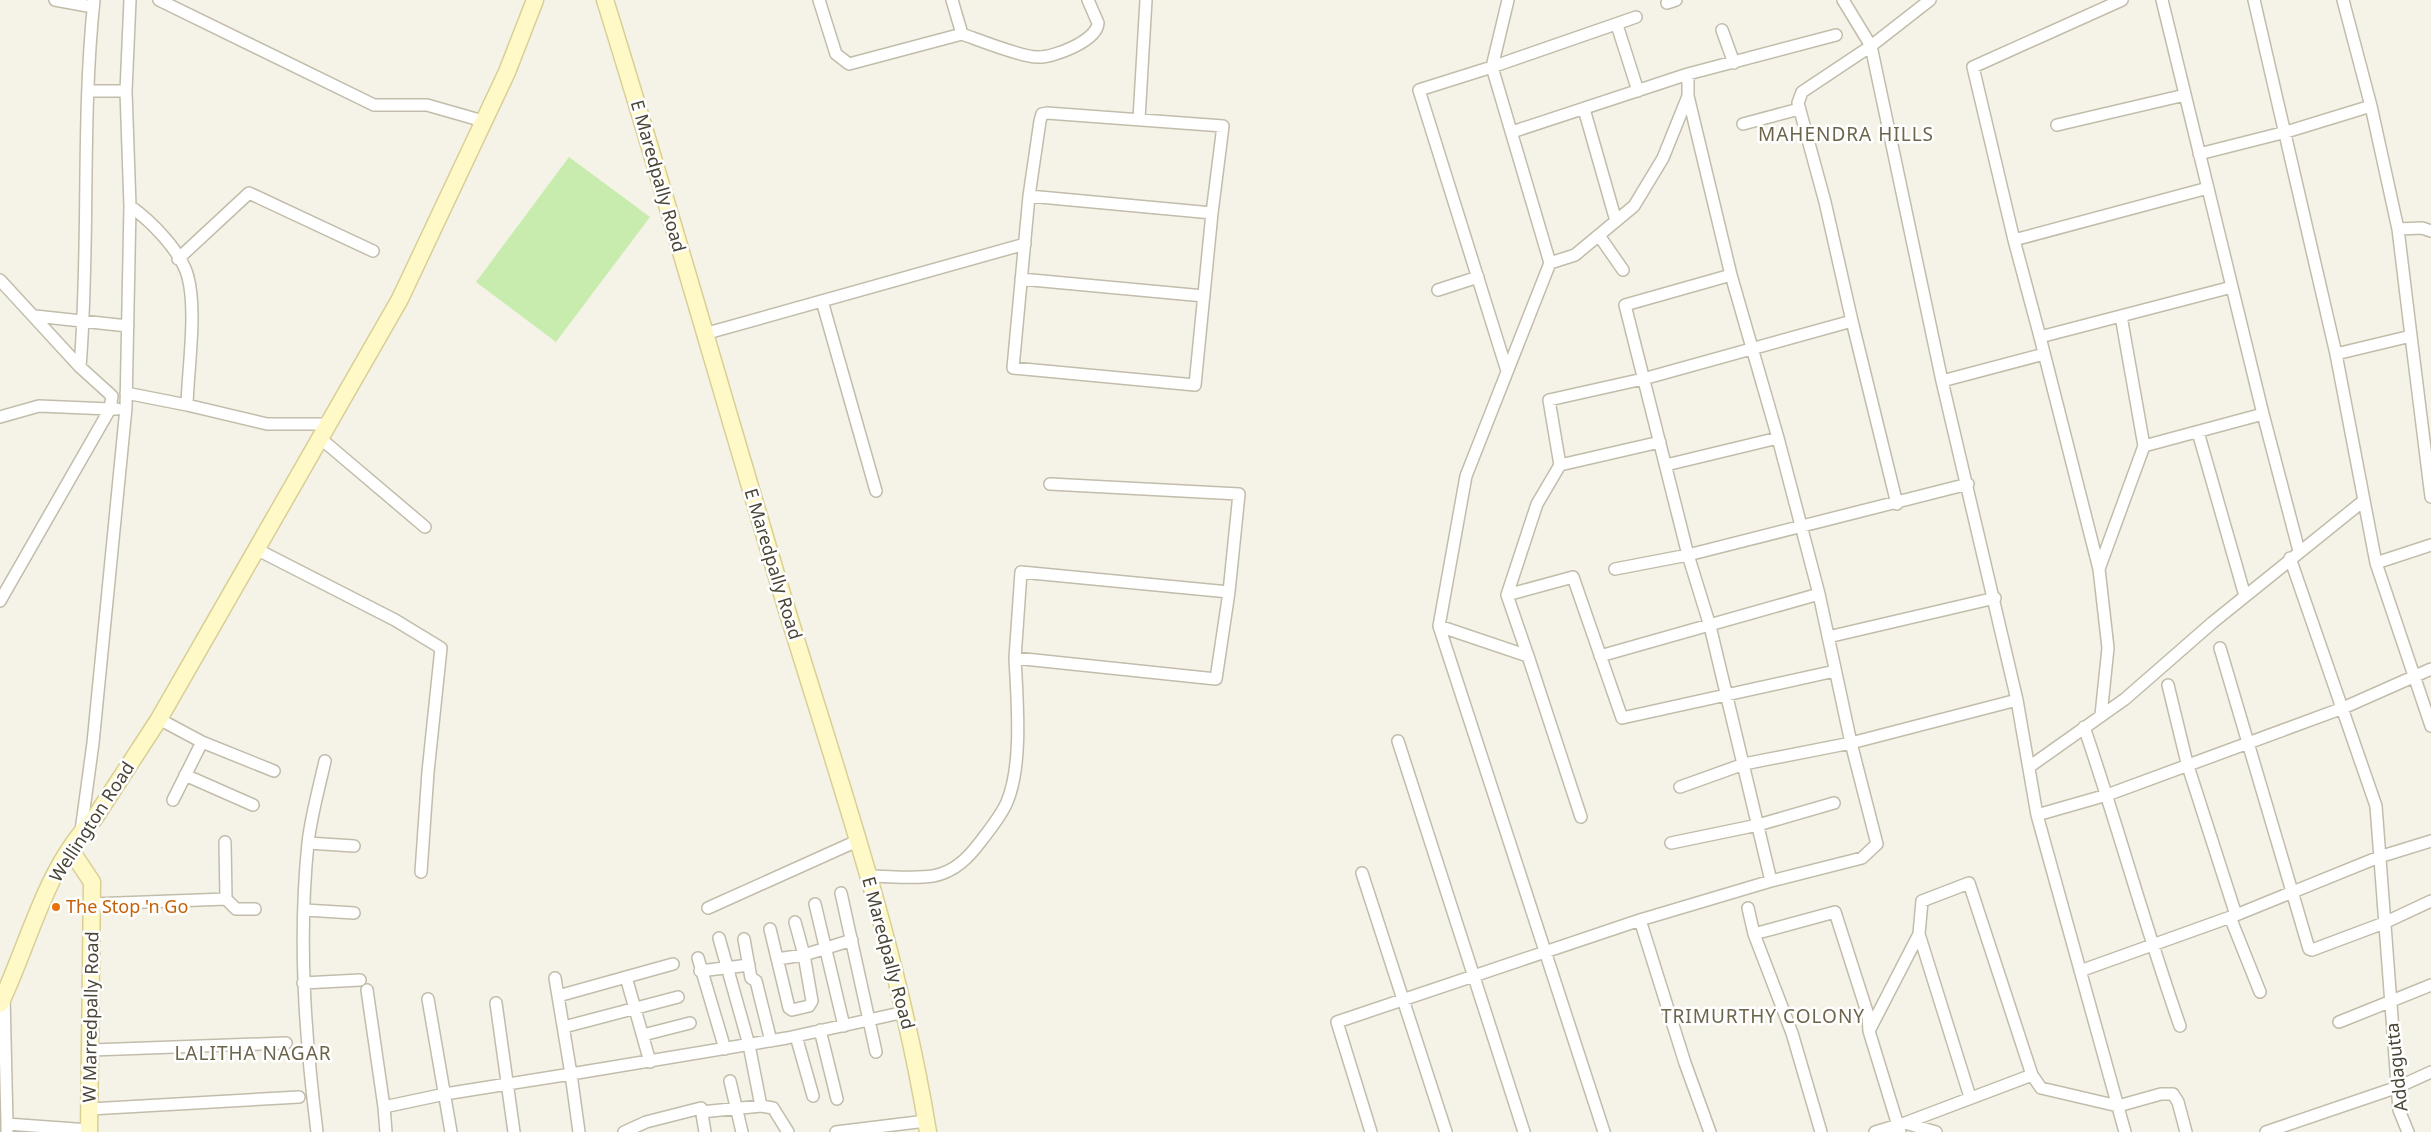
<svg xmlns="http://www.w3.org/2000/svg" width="2431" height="1132" font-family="'Noto Sans',sans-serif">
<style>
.green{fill:#c8ecae}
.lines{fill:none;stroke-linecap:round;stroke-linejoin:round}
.street-casing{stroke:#c2bcaa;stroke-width:14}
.secondary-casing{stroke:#d9cf95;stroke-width:19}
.street{stroke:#fff;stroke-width:11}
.secondary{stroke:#fff9c8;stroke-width:16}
.food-dot{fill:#e8710a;stroke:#fff;stroke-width:2}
.labels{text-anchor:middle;stroke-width:5;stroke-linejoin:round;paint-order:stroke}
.street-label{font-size:18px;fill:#494436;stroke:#fff}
.food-label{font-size:18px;fill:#c56008;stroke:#fff;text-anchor:start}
.neighbourhood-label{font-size:19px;letter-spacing:1px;fill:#6d644c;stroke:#fff}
</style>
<rect width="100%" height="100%" fill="#f5f3e8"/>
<path class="green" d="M569 157 650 217 556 342 476 282Z"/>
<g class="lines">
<defs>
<path id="street" d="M55 0 93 7
M159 0 374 105H427L483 121
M819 0 836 54 849 64 962 34
M952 0 962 34C979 40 1021 57 1037 57 1053 58 1097 41 1098 23L1088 0
M1843 0 1871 46 1942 381 2017 700 2037 815 2125 1132
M2162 0 2263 414 2299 551
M2254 0 2336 354 2376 563 2431 726
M1667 3 1676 0
M1617 25 1638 91
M1722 30 1734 63
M88 91H126
M1584 109 1616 221
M1047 113 1223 126 1212 213 1195 385 1013 368 1029 196 1040 121 1042 114Z
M1139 119 1146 0
M1743 124 1799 109
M2057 125 2185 95
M1512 132 1688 74 1836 35
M2199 154 2286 132 2371 106
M2208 188 2014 240 2040 337 2232 287
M1029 196 1212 213
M2398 229 2422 228 2431 231
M1600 237 1623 270
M2014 240 1973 67 2122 0
M178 259 249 193 373 251
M1550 263 1575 255 1634 206 1663 158 1688 96V74
M1731 275 1625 305 1688 555 1710 626 1771 881
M1021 279 1204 296
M0 280 80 367 112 396 110 409H117
M1438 290 1478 277
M822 301 876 491
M35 316 128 326
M2121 316 2144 446
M1852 321 1825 202 1798 103 1802 92 1871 46 1930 0
M704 334 1025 244
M2411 336 2431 497
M2040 337 2099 569
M2336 354 2411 336 2398 229 2371 106 2343 0
M80 367C90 245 81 122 94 0
M1507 371 1419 90 1492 67 1636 17
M1942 381 2044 354
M126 393 187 405C188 368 197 312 188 277 181 251 151 221 130 206
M187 405 267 424H329
M0 417 39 406 110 409 0 601
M2198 432 2245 596
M320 438 425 527
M1560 465 1660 442
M1666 465 1778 438
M256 549 395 620 441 648 428 772 421 872
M2290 558 2376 806 2399 1110 2408 1132
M2376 563 2431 545
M1615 569 1688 555 1968 484
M1507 595 1537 504 1560 465 1549 400 1643 379 1852 321 1897 504
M1439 626 1466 476 1550 263 1492 67 1508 0
M1828 637 1995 598
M2220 648 2309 949 2312 950 2384 923 2431 901
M1528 656 1581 817
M1600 656 1819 594
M1015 658 1021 572 1229 592
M2168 685 2187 763 2236 915
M2101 715 2108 648 2099 569 2144 446 2263 414
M159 719 202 742 274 771
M2084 727C2118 826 2145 927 2180 1026
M1398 741 1524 1132
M2029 767 2125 699 2212 623 2362 502
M185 775 253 805
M1680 787 1744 764 1851 743 2017 700
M173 800 202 742
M2037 815 2107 795 2343 708 2431 669
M81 831 93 743 126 408 130 206 126 91 130 0
M225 842 226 899
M308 843 354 846
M1671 843 1758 825 1834 803
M1362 873 1446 1132
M868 876C889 876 913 879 933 876 955 872 969 857 981 841 990 829 1001 816 1007 802 1023 764 1017 699 1015 658L1216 679 1229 592 1239 494 1050 484
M841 893 876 1052
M92 904 226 899 236 909H255
M815 904 844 1026
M708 908 857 841
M1748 908 1754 934 1792 1033 1821 1132
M305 910 354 913
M2230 917 2260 992
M1640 920 1685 1063 1710 1132
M770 929 789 1008 792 1010 809 1006 812 1001 804 955 795 922
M1754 934 1835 912 1868 1015 1869 1031
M1919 934 1970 1097
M719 938 749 1045 761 1106
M744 939 751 978 756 981 771 1041
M698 958 725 1049
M777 959 804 955 852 940
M700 971 749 965
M2080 971 2236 915 2379 857 2431 841
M626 977 650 1062
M555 978 571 1074 787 1038 905 1012
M303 983 360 980
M367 990 384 1107 445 1094 571 1074 579 1132
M4 996 7 1124
M558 996 673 964
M428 999 451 1132
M496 1003 514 1132
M2339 1022 2431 985
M564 1027 678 997
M820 1030 837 1099
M643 1035 690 1023
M796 1036 813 1096
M92 1050 286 1043
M730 1081 742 1132
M384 1107 386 1132
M90 1109 299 1097
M701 1112 761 1106 773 1108 788 1132
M1905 1123 2032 1075
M7 1132V1124L89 1130
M317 1132C305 1036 298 940 308 843 311 816 319 788 325 761
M624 1132 646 1122 701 1108 705 1132
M836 1132 926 1121
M1371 1132 1337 1022 1640 920 1771 881 1862 858 1877 844 1851 743 1819 594 1778 438 1731 275 1688 96
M1604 1132 1439 626 1528 656 1507 595 1573 577 1622 718 1835 671
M1875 1132 1905 1123 1936 1132
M1900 1132 1869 1031 1919 934 1922 901 1969 883 2032 1075 2041 1088 2118 1106 2161 1094H2173L2178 1102 2186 1132
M2266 1132 2398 1087 2431 1072"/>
<path id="secondary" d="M605 0C668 202 725 405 786 607 839 780 899 953 928 1132
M70 849 92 882 89 1132
M0 1004C29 944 46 866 94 819L159 719 400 299 507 72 535 0"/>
</defs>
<use href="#street" class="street-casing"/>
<use href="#secondary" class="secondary-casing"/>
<use href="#street" class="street"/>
<use href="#secondary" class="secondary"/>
</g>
<circle class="food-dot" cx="56" cy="907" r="5"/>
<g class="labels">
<g class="street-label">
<text transform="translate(658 176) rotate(74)" y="6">E Maredpally Road</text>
<text transform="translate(773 564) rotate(73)" y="6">E Maredpally Road</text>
<text transform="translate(92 822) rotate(-57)" y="6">Wellington Road</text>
<text transform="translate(888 953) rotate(75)" y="6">E Maredpally Road</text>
<text transform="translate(91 1017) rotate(-89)" y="6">W Marredpally Road</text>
<text transform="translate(2397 1067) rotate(-96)" y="6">Addagutta</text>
</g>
<g class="food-label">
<text x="66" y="913">The Stop 'n Go</text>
</g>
<g class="neighbourhood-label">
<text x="1846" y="141">MAHENDRA HILLS</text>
<text x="1763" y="1023">TRIMURTHY COLONY</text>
<text x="253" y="1060">LALITHA NAGAR</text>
</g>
</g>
</svg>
